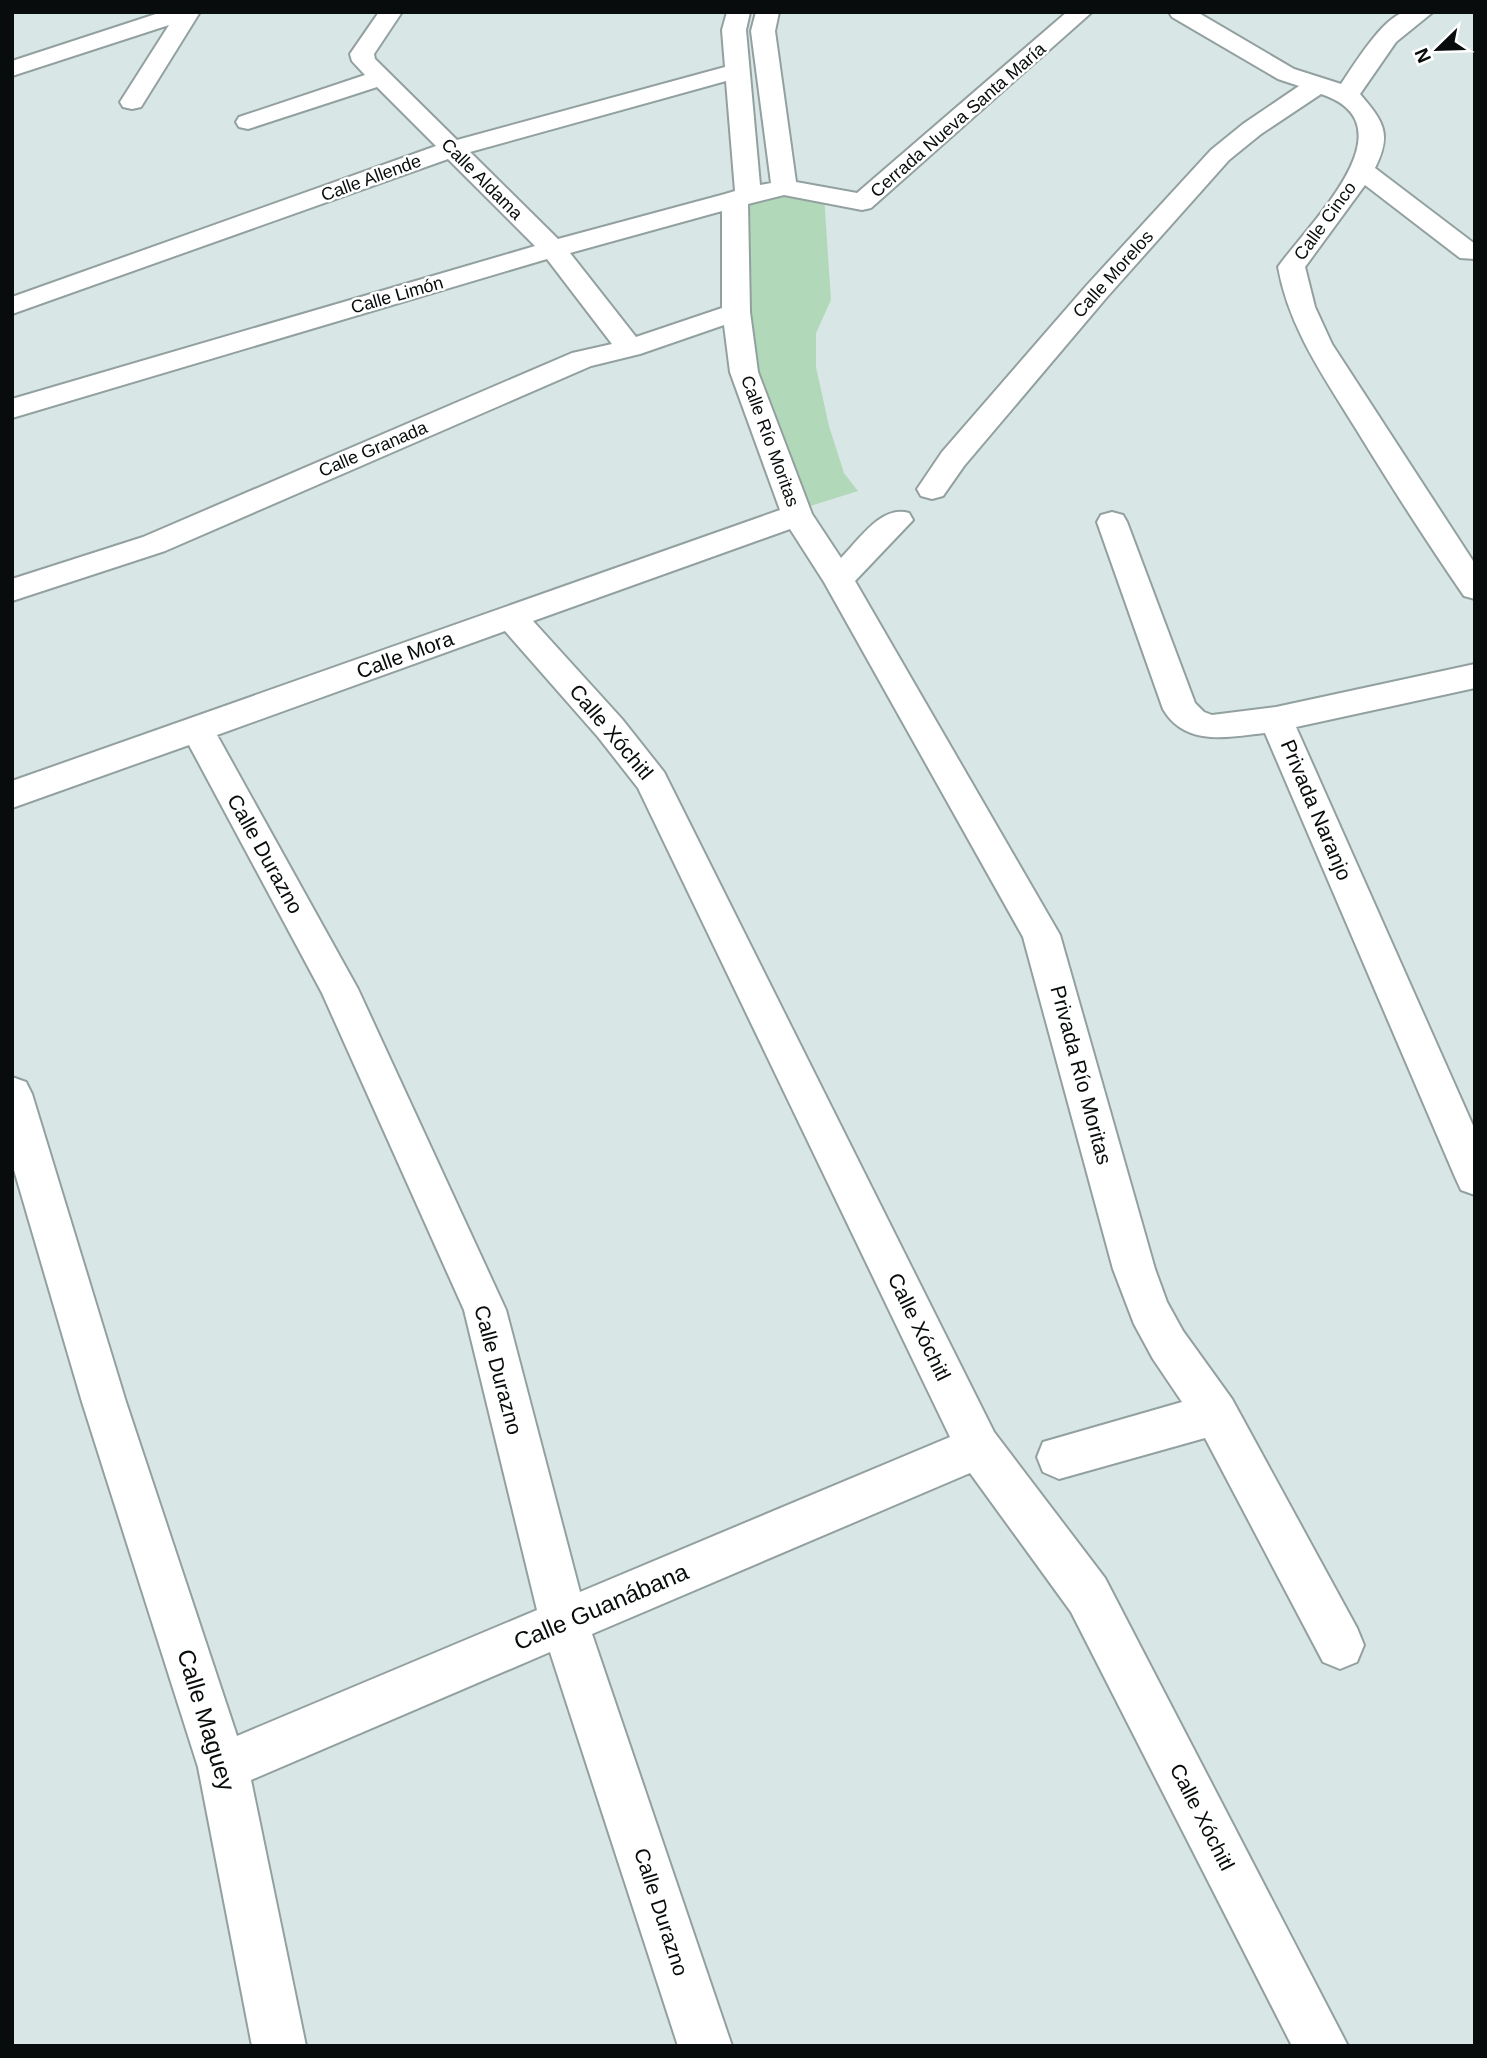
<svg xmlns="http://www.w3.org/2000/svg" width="1487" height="2058" font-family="Arial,sans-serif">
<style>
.green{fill:#b1d8b9}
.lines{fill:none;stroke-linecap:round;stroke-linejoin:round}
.minor-casing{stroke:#92a09f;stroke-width:4}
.minor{fill:#fff;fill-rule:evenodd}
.labels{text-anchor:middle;stroke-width:5;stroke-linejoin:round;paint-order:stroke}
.far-street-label{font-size:18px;fill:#080c0c;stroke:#fff}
.street-label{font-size:21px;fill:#080c0c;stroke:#fff}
.near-street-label{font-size:24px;fill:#080c0c;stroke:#fff}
</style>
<rect width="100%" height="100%" fill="#d8e7e6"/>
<path class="green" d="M824 195 831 300 816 333V367L829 426 844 473 858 491 807 507 750 372 737 199Z"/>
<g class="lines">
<defs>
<path id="minor" d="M162 12H200L141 107 132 109 123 107 120 102 169 25 12 76V61Z
M379 12H402L374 54 375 59 457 140 725 67 722 30 727 12H750L746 30 760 185 771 183 751 31 756 12H779L775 31 796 182 857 193 1067 12H1092L871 208 862 210 784 195 748 204 750 312 758 372 812 514 841 558C859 540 881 505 909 513L913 520 855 581 1060 935 1155 1269 1167 1302 1183 1331 1232 1399 1357 1628 1364 1645 1357 1662 1340 1669 1323 1662 1205 1438 1059 1479 1043 1472 1037 1457 1043 1442 1182 1402 1153 1359 1134 1324 1113 1269 1023 937 824 582 790 529 533 621 622 719 664 772 994 1432 1105 1578 1348 2046H1292L1071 1612 970 1473 592 1634 732 2046H678L550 1652 251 1780 306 2046H252L198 1767 82 1402 12 1163V1077L26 1082 32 1094 126 1402 237 1736 537 1610 464 1310 322 993 189 745 12 808V781L780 510 730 372 724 325 640 354 591 366 165 551 12 601V579L143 537 572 353 612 344 547 259 12 418V399L535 246 448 159 12 314V297L436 146 377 87 248 129 239 127 236 122 239 117 365 75 352 61 350 54ZM726 81 735 191 725 194 558 239 470 152ZM722 211V308L636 337 570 253ZM505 631 598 737 638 788 950 1437 580 1592 506 1310 358 989 217 735Z
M1169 12H1197L1294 69 1341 84C1354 65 1382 18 1405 12 1413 10 1425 12 1433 12L1396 42 1360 94C1384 122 1392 134 1375 168L1475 244V259L1460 258 1365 185 1305 267 1315 307 1332 344 1475 564V599L1464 596C1426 541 1391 486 1356 429 1324 377 1289 328 1278 267 1307 225 1415 125 1321 94L1261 134 1229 160 1107 297 964 466 943 496 932 499 921 496 917 489 942 452 1087 285 1211 150 1243 124 1299 86 1278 79 1172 17Z
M1112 512 1123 515 1127 522 1195 703 1204 712 1212 715 1276 707 1475 664V688L1296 727 1475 1130V1195L1461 1190 1455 1177 1265 733C1228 737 1185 747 1163 709L1097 522 1101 515Z"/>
</defs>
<use href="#minor" class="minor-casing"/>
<use href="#minor" class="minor"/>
</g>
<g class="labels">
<g class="far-street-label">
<text transform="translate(958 120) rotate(-41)" y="6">Cerrada Nueva Santa María</text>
<text transform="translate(371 178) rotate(-20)" y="6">Calle Allende</text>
<text transform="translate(482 179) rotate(45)" y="6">Calle Aldama</text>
<text transform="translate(1325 221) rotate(-54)" y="6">Calle Cinco</text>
<text transform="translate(1113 274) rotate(-48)" y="6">Calle Morelos</text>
<text transform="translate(397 295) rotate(-16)" y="6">Calle Limón</text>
<text transform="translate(770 441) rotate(70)" y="6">Calle Río Moritas</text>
<text transform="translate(373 449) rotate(-23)" y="6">Calle Granada</text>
</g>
<g class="street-label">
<text transform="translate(405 655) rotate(-20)" y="7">Calle Mora</text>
<text transform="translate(611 732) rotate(50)" y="7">Calle Xóchitl</text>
<text transform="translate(1316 810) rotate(67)" y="7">Privada Naranjo</text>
<text transform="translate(265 854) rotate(61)" y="7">Calle Durazno</text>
<text transform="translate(1081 1075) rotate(75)" y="7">Privada Río Moritas</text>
<text transform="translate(919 1327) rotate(64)" y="7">Calle Xóchitl</text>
<text transform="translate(498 1370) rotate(75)" y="7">Calle Durazno</text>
<text transform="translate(1202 1817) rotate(63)" y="7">Calle Xóchitl</text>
<text transform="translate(661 1912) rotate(72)" y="7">Calle Durazno</text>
</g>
<g class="near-street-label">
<text transform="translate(601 1607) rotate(-23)" y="8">Calle Guanábana</text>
<text transform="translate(206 1720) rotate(73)" y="8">Calle Maguey</text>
</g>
</g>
<rect width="1487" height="2058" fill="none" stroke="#080c0c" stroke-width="28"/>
<g transform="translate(1438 49) rotate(247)" stroke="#ffffff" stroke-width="5" paint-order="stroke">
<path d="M0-5L12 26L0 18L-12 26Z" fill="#080c0c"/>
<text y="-10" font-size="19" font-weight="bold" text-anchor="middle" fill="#080c0c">N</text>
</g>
</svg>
